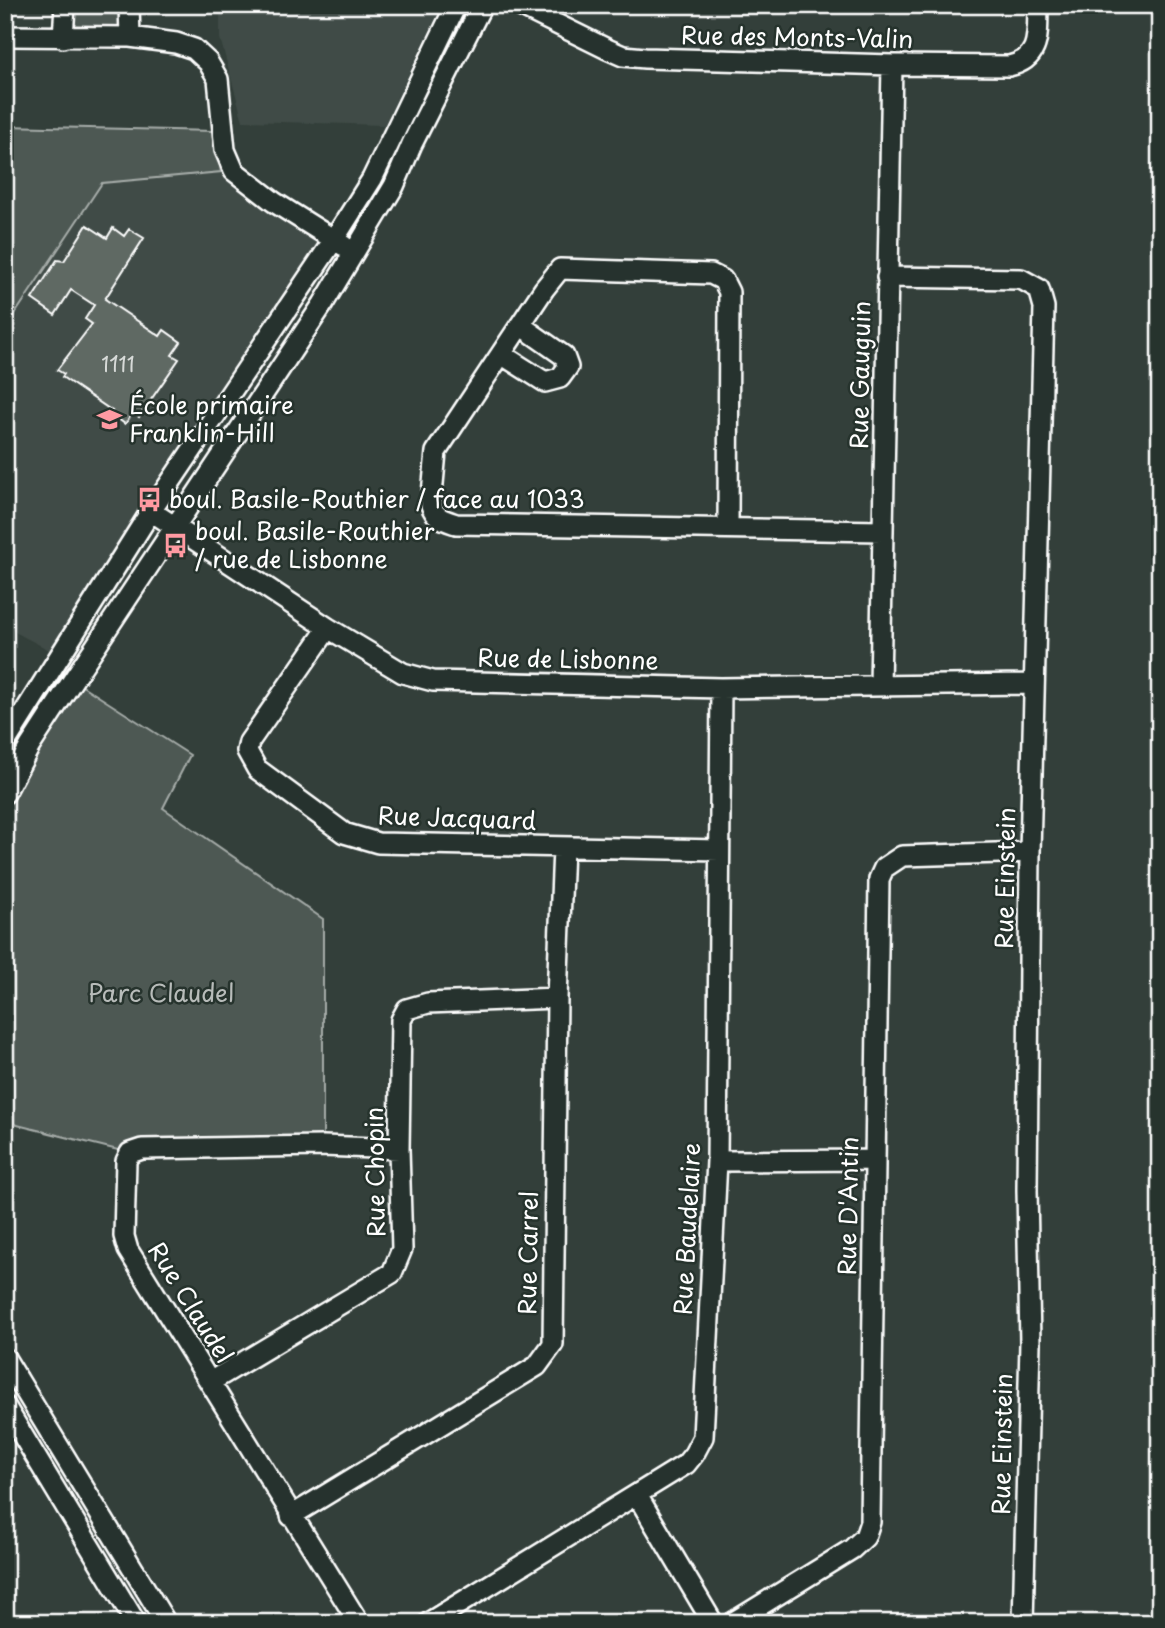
<svg xmlns="http://www.w3.org/2000/svg" width="1165" height="1628" font-family="'Playpen Sans',sans-serif">
<style>
.built{fill:#404c47}
.green{fill:#4d5853;stroke:#a6aca9;stroke-width:2}
.building{fill:#5f6964;stroke:#fff;stroke-width:2}
.lines{fill:none;stroke-linecap:round;stroke-linejoin:round}
.minor-casing{stroke:#fff;stroke-width:24}
.minor{stroke:#26332d;stroke-width:19}
.labels{text-anchor:middle;stroke-width:5;stroke-linejoin:round;paint-order:stroke}
.number-label{font-size:21px;fill:#d7dad8}
.street-label{font-size:24px;fill:#fff;stroke:#26332d}
.poi-label{font-size:24px;fill:#fff;stroke:#26332d;text-anchor:start}
.park-label{font-size:24px;fill:#b8bcba;stroke:#26332d}
</style>
<rect width="100%" height="100%" fill="#333f3a"/>
<filter id="ink" filterUnits="userSpaceOnUse"><feTurbulence type="fractalNoise" baseFrequency=".0143" numOctaves="2"/><feDisplacementMap in="SourceGraphic" scale="14" xChannelSelector="R" yChannelSelector="G"/><feConvolveMatrix kernelMatrix="1 2 1 2 8 2 1 2 1" color-interpolation-filters="sRGB"/></filter>
<g filter="url(#ink)">
<path class="built" d="M220 5H442L384 125 243 121 220 38Z
M234 171 333 241 55 653 13 631 5 613V329L102 183Z"/>
<path class="green" d="M65 5H129L130 37 63 38Z
M5 126 213 131 221 172 102 183 5 329Z
M73 680 190 755 163 808 323 919V1146L130 1153 5 1122V793Z"/>
<path class="building" d="M87 225 107 238 113 228 124 236 129 229 144 238 105 299 160 336 164 330 181 342 172 355 179 359 139 417 133 413 125 424 110 413 112 411 62 377 64 374 57 370 92 324 85 319 94 305 71 290 55 315 32 299 57 260 64 261Z"/>
<g class="lines">
<defs>
<path id="minor" d="M129 5 130 37
M518 5 607 49 623 56 645 58 892 65 1009 66C1042 59 1037 33 1038 5
M5 36 130 37 176 43 194 49 208 62 218 79 225 150 234 171 274 202 344 246
M63 38 65 5
M887 277 1021 279 1039 289 1044 307 1030 852 1027 1190 1030 1343 1023 1623
M501 354 545 382 560 378 568 367 564 356 520 325
M151 511 328 628 403 673 433 681 721 688 1033 684
M728 528 729 292 723 280 711 274 560 269 544 289 436 452 431 505C435 518 444 520 456 524L883 531
M328 628 249 742 247 751 257 769 344 833 378 843 719 850
M880 686 892 65
M5 743 151 511 333 241 372 179 456 5
M5 793 30 746 73 680 323 304 394 186 412 144 482 5
M717 1161 874 1160
M5 1358 166 1623
M210 1382 392 1273 402 1249 399 1149 401 1020 407 1009 428 1003 557 998
M5 1406 136 1623
M637 1495 713 1623
M291 1516 537 1366 553 1344 557 998 563 848
M359 1623 128 1250 124 1236 126 1161 130 1153 142 1149 323 1146 399 1149
M428 1623 686 1464 694 1454 703 1437 717 1161 721 688
M732 1623 852 1549 865 1537 870 1522 879 879 884 868 902 856 1030 852"/>
</defs>
<use href="#minor" class="minor-casing"/>
<use href="#minor" class="minor"/>
</g>
</g>
<defs>
<symbol id="school-bare" viewBox="-9 -9 18 18"><path d="M0-5L7-2L0 1L-7-2ZM-4 1L0 2.5L4 1V4Q0 6-4 4Z" fill="#ff9aa2" stroke="#26332d" stroke-width="2.5" paint-order="stroke"/></symbol>
<symbol id="bus-bare" viewBox="-9 -9 18 18"><path d="M-5-6H5V4H4V6H2V4H-2V6H-4V4H-5ZM-3.5-4V0h7V-4ZM-3.5 1.2v1.5H-2V1.2ZM2 1.2v1.5H3.5V1.2Z" fill="#ff9aa2" stroke="#26332d" stroke-width="2.5" paint-order="stroke"/></symbol>
</defs>
<g fill-rule="evenodd">
<use href="#school-bare" x="92" y="402" width="35" height="35"/>
<use href="#bus-bare" x="132" y="482" width="35" height="35"/>
<use href="#bus-bare" x="158" y="528" width="35" height="35"/>
</g>
<g class="labels">
<g class="number-label">
<text x="118" y="372">1111</text>
</g>
<g class="street-label">
<text transform="translate(797 38) rotate(1)" y="8">Rue des Monts-Valin</text>
<text transform="translate(861 375) rotate(-89)" y="8">Rue Gauguin</text>
<text transform="translate(568 660) rotate(1)" y="8">Rue de Lisbonne</text>
<text transform="translate(457 819) rotate(2)" y="8">Rue Jacquard</text>
<text transform="translate(1006 878) rotate(-89)" y="8">Rue Einstein</text>
<text transform="translate(376 1172) rotate(-91)" y="8">Rue Chopin</text>
<text transform="translate(849 1206) rotate(-89)" y="8">Rue D'Antin</text>
<text transform="translate(688 1229) rotate(-87)" y="8">Rue Baudelaire</text>
<text transform="translate(529 1253) rotate(-89)" y="8">Rue Carrel</text>
<text transform="translate(190 1303) rotate(58)" y="8">Rue Claudel</text>
<text transform="translate(1003 1444) rotate(-89)" y="8">Rue Einstein</text>
</g>
<g class="poi-label">
<text x="129" y="414">École primaire<tspan x="129" dy="28">Franklin-Hill</tspan></text>
<text x="169" y="508">boul. Basile-Routhier / face au 1033</text>
<text x="195" y="540">boul. Basile-Routhier<tspan x="195" dy="28">/ rue de Lisbonne</tspan></text>
</g>
<g class="park-label">
<text x="161" y="1002">Parc Claudel</text>
</g>
</g>
<rect width="1165" height="1628" fill="none" stroke="#26332d" stroke-width="28"/>
<rect x="14" y="14" width="1137" height="1600" fill="none" stroke="#fff" stroke-width="2.5" filter="url(#ink)"/>
</svg>
